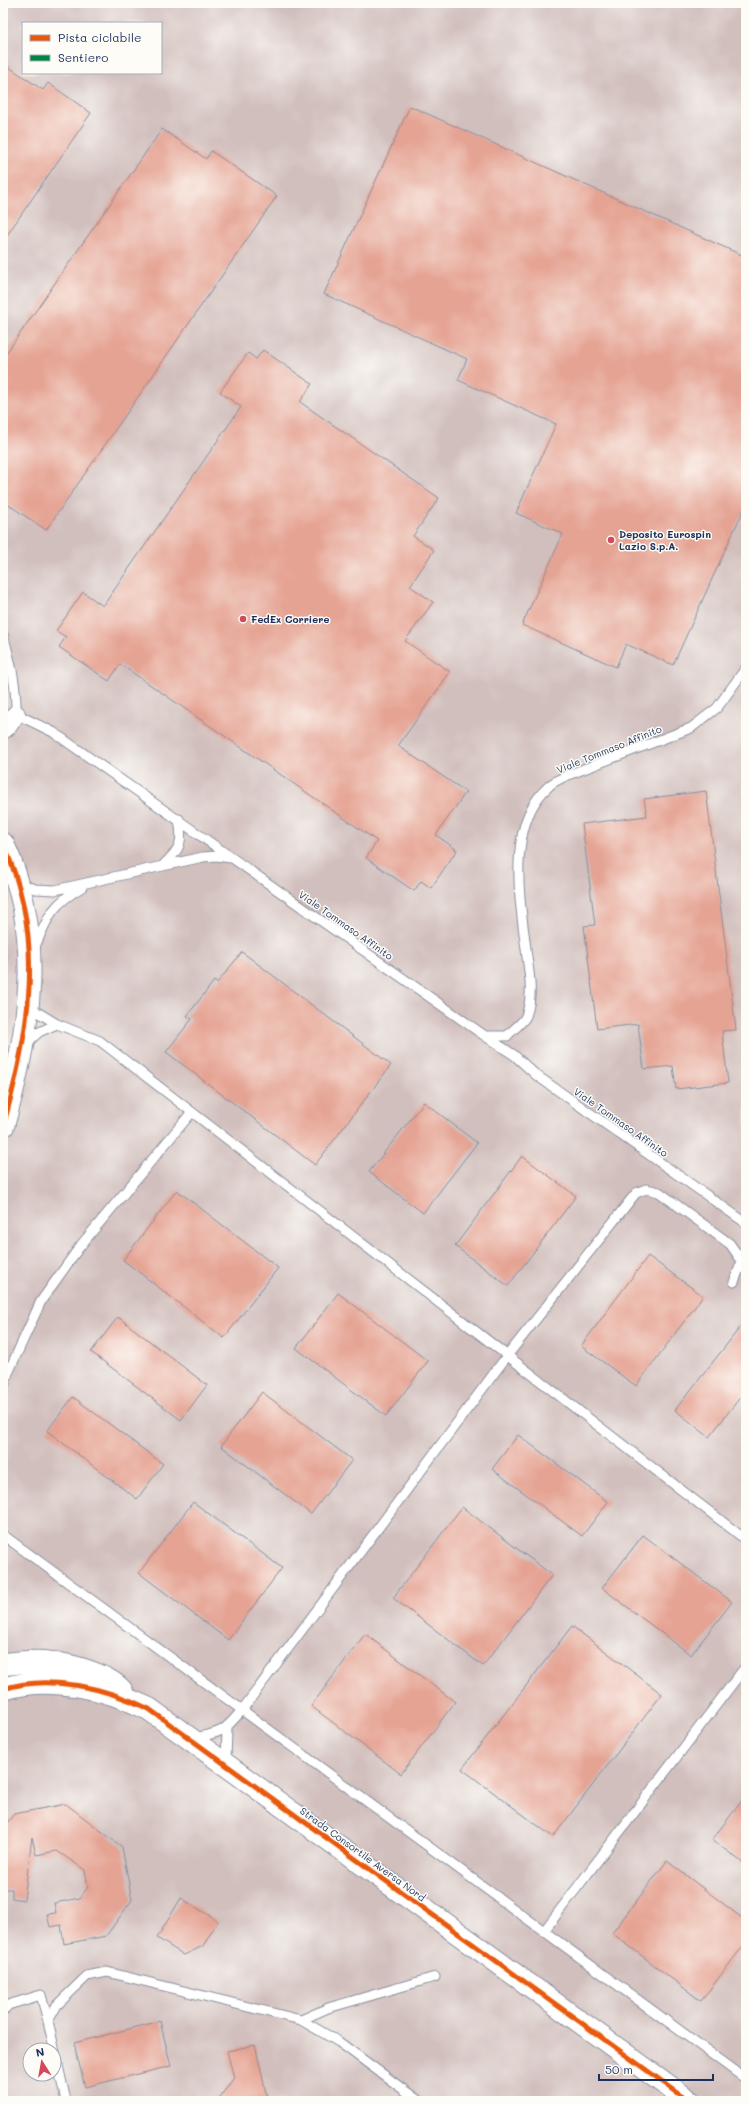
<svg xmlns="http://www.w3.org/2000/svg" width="749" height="2104" font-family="Mali,sans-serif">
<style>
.industrial{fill:#d1bfbd;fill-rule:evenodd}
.building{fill:#e5a393}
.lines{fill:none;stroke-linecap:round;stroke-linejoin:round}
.service-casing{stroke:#898e9c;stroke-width:11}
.minor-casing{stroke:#898e9c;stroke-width:20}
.tertiary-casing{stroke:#898e9c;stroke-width:24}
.service{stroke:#fff;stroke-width:9}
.minor{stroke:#fff;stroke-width:18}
.tertiary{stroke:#fff;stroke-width:22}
.quiet{stroke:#00873e;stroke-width:4;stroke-dasharray:8 4;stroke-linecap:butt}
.cycleway-casing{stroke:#fdfcf7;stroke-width:8}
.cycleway{stroke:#e8590c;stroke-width:5}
.poi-dot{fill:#d1495b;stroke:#fdfcf7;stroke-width:1.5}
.labels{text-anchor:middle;stroke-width:3;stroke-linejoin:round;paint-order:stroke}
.poi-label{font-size:10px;font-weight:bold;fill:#1b2f5e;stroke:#fdfcf7;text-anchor:start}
.street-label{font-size:10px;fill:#1b2f5e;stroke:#fdfcf7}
</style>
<rect width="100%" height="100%" fill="#fdfcf7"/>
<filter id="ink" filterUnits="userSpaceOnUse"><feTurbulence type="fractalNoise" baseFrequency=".025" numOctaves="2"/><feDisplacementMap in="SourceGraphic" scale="8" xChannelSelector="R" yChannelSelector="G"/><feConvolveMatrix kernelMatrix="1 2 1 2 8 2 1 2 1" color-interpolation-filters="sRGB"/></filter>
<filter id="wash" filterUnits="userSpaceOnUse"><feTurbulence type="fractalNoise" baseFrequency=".012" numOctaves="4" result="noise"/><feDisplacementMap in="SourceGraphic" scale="16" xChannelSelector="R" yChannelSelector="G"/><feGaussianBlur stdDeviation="0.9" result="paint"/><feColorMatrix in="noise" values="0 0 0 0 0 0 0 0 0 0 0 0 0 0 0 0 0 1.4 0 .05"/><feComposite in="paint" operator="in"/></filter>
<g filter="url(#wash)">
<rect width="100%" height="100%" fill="#f7edda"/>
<path class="industrial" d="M3 3H746V2101H3ZM23 23H161V73H23ZM30 2050H54V2074H30Z"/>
<g id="blocks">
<path class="building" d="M3 63 43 90 48 83 91 113 3 241Z
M410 106 746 257V504L673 665 626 644 616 667 522 625 563 534 516 513 556 424 458 380 467 359 324 294Z
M162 129 206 159 211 151 277 196 46 530 3 501V358Z
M263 350 312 384 300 402 439 498 413 536 434 550 410 586 433 602 405 641 450 672 398 746 466 792 436 835 457 850 431 888 421 881 414 891 366 858 377 841 120 664 109 681 59 647 66 637 56 631 83 592 103 606 241 407 220 392 248 353 256 359Z
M706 791 736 1030 722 1031 728 1083 676 1089 673 1066 644 1069 638 1024 597 1029 584 926 595 925 582 824 647 816 644 799Z
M242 952 391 1065 315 1165 166 1052 192 1019 187 1016 214 981 217 983Z
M424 1102 477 1143 423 1213 369 1172Z
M522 1156 576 1196 508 1286 455 1246Z
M177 1190 278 1268 224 1338 123 1260Z
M648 1256 703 1296 636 1386 581 1346Z
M338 1293 428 1361 386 1416 296 1348Z
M118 1317 207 1385 181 1420 91 1352Z
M746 1320V1390L709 1437 675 1410Z
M262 1392 352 1460 311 1514 221 1446Z
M73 1397 163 1464 137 1499 47 1431Z
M518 1435 608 1502 582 1536 492 1469Z
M193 1502 282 1568 228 1640 139 1573Z
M462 1507 552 1575 483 1666 393 1598Z
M643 1535 732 1602 691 1655 602 1588Z
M572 1626 662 1694 553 1837 462 1769Z
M365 1634 455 1702 401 1774 311 1706Z
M746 1795V1865L712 1840Z
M66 1804 122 1847 132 1900 106 1936 64 1944 61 1925 50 1927 47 1914 56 1913 54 1903 80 1898 88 1887 85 1870 57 1851 36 1855 32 1837 24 1900 12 1898V1889H3V1828L14 1814Z
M667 1861 746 1921V1942L701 2001 612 1933Z
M181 1898 218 1921 203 1946 184 1955 157 1938Z
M160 2021 171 2066 85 2087 74 2043Z
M255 2045 268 2101H217L234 2078 227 2051Z"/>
</g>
</g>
<g filter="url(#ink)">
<use href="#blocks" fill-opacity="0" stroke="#898e9c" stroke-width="1"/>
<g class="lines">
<defs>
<path id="service" d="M3 634C10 661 17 685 16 714L53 732 485 1036H507C512 1030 523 1023 526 1016 533 996 530 977 527 957 521 905 504 825 549 786 554 781 562 778 568 775L691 728 717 708 746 668
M164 864C181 849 183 842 179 819
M19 883 35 889 55 890 203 857 216 856 231 858
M34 949C48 917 51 905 82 887
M29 1007 57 1024 100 1041 746 1540
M485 1036 514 1055 536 1075 746 1223
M26 1044 39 1032 57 1024
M3 1390 8 1373 41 1301 81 1245 192 1112
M3 1535 746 2079
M193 1738C221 1733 224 1732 242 1710L507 1356 636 1193 646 1189 659 1192 730 1244 742 1261 734 1282
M226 1762 227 1728
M544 1931 746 1666
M3 2011 8 2005 41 1995 48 2021
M301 2020 328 2008 435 1977
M66 2101 48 2021 57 2005 87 1976 107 1972 301 2020 339 2042 419 2101"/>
<path id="minor" d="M3 730 8 726 16 714"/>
<path id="tertiary" d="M3 844C46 935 30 1032 3 1126
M3 1664C16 1663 31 1661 44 1662 67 1664 106 1673 122 1691
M3 1689C50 1674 106 1688 149 1709L689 2101"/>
</defs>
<use href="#service" class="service-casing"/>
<use href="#minor" class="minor-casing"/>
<use href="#tertiary" class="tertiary-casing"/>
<use href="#service" class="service"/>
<use href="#minor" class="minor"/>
<use href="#tertiary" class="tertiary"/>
<path class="quiet" d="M742 1261 746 1262"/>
<defs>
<path id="cycleway" d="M3 844C46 935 30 1032 3 1126
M3 1689C50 1674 106 1688 149 1709L689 2101"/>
</defs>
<use href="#cycleway" class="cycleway-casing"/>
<use href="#cycleway" class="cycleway"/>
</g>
</g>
<g class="poi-dot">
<circle cx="611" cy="540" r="4"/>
<circle cx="243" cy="619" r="4"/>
</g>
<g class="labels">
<g class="poi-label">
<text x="619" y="538">Deposito Eurospin<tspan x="619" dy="12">Lazio S.p.A.</tspan></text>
<text x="251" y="623">FedEx Corriere</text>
</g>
<g class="street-label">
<text transform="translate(609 749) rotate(-22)" y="4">Viale Tommaso Affinito</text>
<text transform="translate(346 925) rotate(35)" y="4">Viale Tommaso Affinito</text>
<text transform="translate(621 1122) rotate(35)" y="4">Viale Tommaso Affinito</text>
<text transform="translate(363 1854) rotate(36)" y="4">Strada Consortile Aversa Nord</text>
</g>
</g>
<rect width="749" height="2104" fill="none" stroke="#fdfcf7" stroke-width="16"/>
<rect x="22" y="22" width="140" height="52" fill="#fdfcf7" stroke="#a3aaba"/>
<rect x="30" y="35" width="20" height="6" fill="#e8590c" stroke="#a3aaba"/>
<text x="58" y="42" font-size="12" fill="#1b2f5e">Pista ciclabile</text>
<rect x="30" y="55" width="20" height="6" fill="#00873e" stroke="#a3aaba"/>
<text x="58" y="62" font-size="12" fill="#1b2f5e">Sentiero</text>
<g transform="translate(42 2062) rotate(349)"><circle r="19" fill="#fdfcf7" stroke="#a3aaba"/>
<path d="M0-3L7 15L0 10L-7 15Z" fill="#d1495b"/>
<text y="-6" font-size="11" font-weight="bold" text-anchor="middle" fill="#1b2f5e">N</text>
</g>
<path d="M599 2074v6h114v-6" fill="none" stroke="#1b2f5e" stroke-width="2"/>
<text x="605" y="2074" font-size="12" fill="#1b2f5e" stroke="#fdfcf7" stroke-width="3" paint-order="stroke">50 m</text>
</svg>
